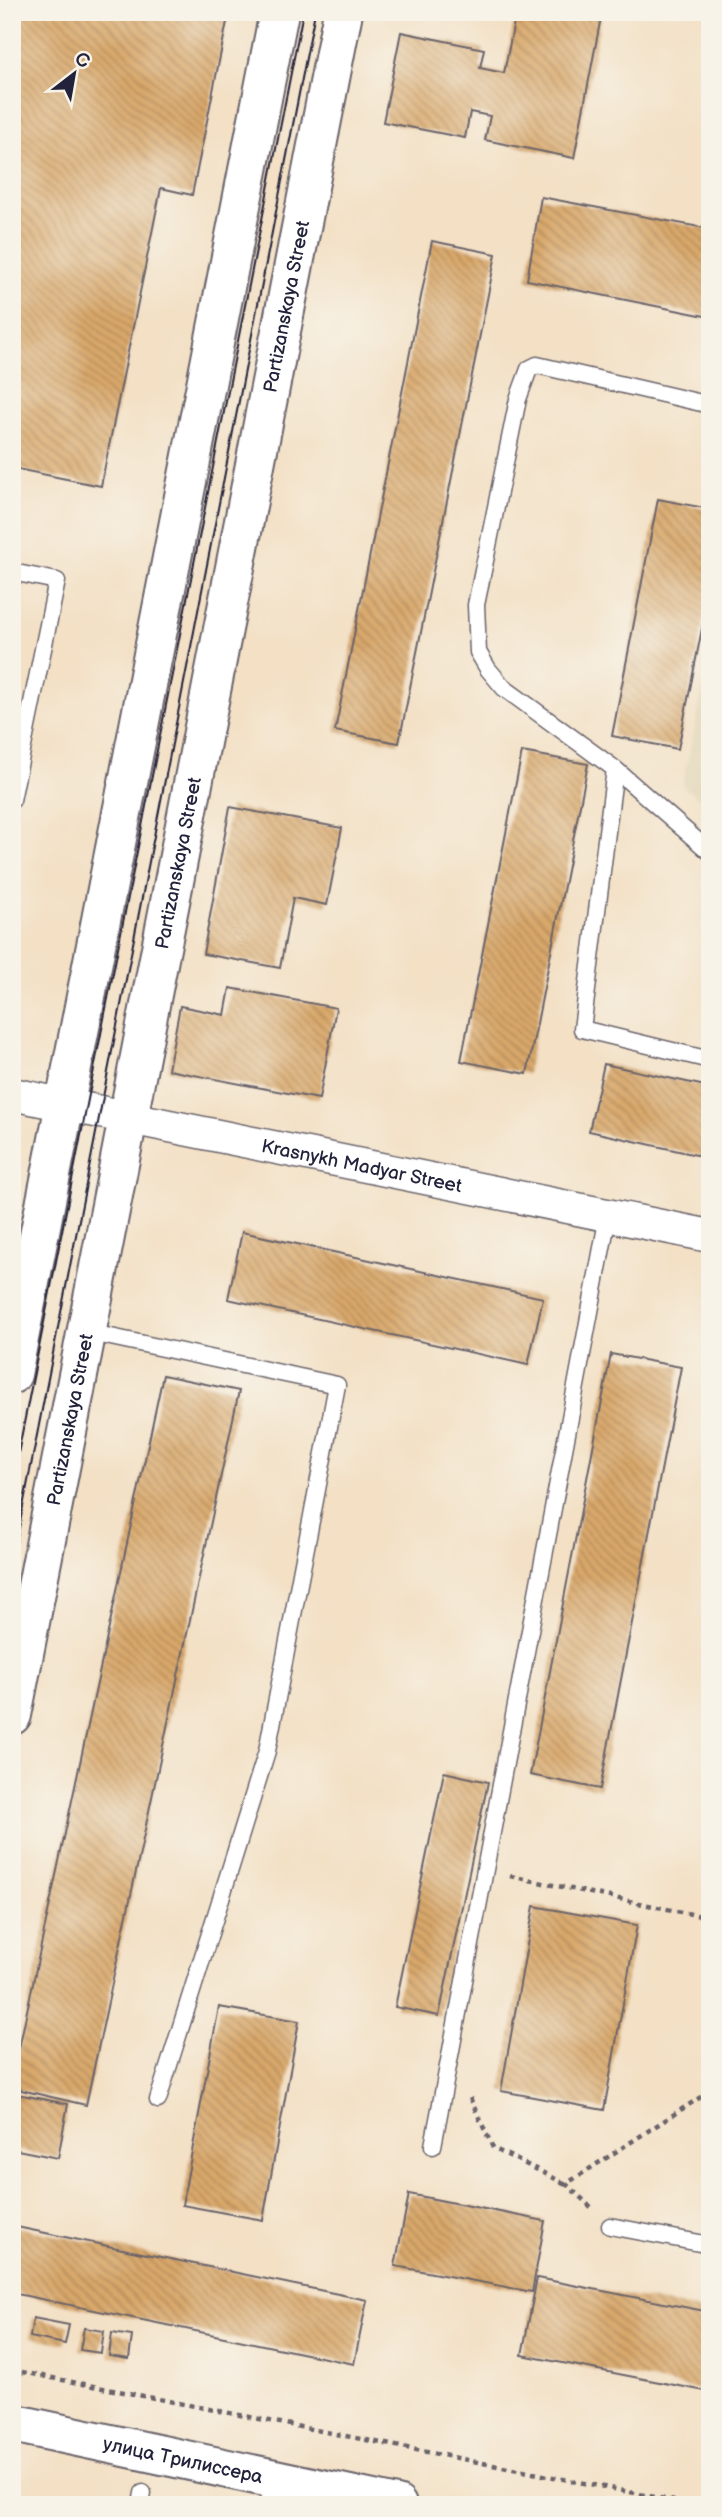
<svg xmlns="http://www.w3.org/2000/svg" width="722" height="2517" font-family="'Balsamiq Sans',sans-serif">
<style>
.built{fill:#e2d6b7}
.building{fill:url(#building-back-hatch)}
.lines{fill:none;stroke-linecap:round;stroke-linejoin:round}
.service-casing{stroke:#6b646b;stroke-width:19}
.minor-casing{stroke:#6b646b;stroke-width:35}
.tertiary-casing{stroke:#6b646b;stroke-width:42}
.path{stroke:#6b646b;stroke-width:4.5;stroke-dasharray:5 5;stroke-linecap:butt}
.service{stroke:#fff;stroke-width:16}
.minor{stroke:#fff;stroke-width:32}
.tertiary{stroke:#fff;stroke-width:38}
.tram{stroke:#22223b;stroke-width:2}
.labels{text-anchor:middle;stroke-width:6;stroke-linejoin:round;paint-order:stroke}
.street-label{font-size:19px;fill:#22223b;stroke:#f7f3e8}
</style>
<defs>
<pattern id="building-back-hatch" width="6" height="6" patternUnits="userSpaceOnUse" patternTransform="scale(1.75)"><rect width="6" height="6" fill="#d9a86b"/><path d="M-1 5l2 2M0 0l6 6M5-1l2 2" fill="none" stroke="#b08859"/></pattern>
</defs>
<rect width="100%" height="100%" fill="#f7f3e8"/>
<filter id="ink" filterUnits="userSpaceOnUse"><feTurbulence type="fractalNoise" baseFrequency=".0143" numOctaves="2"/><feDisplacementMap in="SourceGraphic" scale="14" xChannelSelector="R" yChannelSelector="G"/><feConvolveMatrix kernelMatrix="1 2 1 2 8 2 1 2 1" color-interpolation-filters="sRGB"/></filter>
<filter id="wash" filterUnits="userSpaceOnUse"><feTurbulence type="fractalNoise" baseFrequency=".00686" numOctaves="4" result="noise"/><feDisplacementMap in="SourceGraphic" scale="28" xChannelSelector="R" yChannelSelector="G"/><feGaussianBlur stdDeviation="1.57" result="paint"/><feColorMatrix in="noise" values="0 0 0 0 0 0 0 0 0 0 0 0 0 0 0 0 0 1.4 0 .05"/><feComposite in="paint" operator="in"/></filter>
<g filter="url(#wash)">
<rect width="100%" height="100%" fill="#f3e0c5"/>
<path class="built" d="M710 659V805L682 786Z"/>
<g id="blocks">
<path class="building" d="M12 12H229L192 195 161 188 101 486 12 468Z
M516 12H602L574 158 485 140 490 116 470 112 465 138 383 122 401 32 484 49 480 68 504 73Z
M541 197 710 229V317L527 280Z
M432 241 496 254 399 743 335 731Z
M658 499 710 509V589L678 749 612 736Z
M522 752 588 764 527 1074 461 1061Z
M230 807 342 828 327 905 293 898 280 968 203 954Z
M230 988 336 1008 319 1099 168 1070 180 1006 225 1015Z
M604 1064 710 1087V1158L589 1131Z
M242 1232 543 1298 528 1365 228 1299Z
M611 1354 681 1367 600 1789 530 1775Z
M163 1375 239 1391 86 2105 12 2088V2081Z
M444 1772 488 1782 439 2016 395 2007Z
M534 1906 637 1925 604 2110 501 2091Z
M219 2007 299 2021 263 2220 182 2205Z
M12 2093 68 2104 58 2158 12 2149Z
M409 2194 545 2221 532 2292 395 2266Z
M12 2226 367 2300 354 2364 12 2293Z
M537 2278 710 2312V2392L522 2355Z
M33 2318 69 2325 65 2344 30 2337Z
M84 2328 104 2331 101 2353 80 2350Z
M112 2333 132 2336 129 2359 109 2356Z"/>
</g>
</g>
<g filter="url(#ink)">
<use href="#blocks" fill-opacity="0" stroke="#6b646b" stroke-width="2"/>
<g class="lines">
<defs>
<path id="service" d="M12 572 57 581 12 800
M615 769 504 688 488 669 478 652 476 605 518 399 529 369 537 365 710 405
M710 852 615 769 582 1029 710 1060
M87 1332 337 1385 267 1751 158 2100
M433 2146 608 1216
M610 2226 710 2245
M141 2505 143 2493
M268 2505 274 2479"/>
<g id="minor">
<path id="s1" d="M12 1094 710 1236"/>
</g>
<g id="tertiary">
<path d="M12 1374 279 12"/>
<path id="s2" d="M12 1715 343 12"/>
<path id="s3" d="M12 2423 397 2505"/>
</g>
</defs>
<use href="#service" class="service-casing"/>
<use href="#minor" class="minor-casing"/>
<use href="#tertiary" class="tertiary-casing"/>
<path class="path" d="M510 1876 710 1918
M470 2098 493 2148 566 2184
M591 2207 566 2184 710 2091
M12 2370 695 2505"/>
<use href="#service" class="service"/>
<use href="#minor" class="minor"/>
<use href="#tertiary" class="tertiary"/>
<path class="tram" d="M12 1484 303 12
M12 1563 315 12"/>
</g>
</g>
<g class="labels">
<g class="street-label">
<text dy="7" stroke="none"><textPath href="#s2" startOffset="1435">Partizanskaya Street</textPath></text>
<text dy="7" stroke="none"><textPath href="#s2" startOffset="868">Partizanskaya Street</textPath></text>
<text dy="7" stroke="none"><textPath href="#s1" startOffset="357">Krasnykh Madyar Street</textPath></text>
<text dy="7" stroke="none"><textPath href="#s2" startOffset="301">Partizanskaya Street</textPath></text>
<text dy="7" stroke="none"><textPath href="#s3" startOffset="175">улица Трилиссера</textPath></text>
</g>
</g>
<rect width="722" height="2517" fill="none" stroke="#f7f3e8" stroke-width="42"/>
<g transform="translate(74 74) rotate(31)" stroke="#f7f3e8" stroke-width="5" paint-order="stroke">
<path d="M0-5L12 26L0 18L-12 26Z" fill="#22223b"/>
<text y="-10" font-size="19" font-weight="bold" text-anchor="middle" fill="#22223b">С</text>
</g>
</svg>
